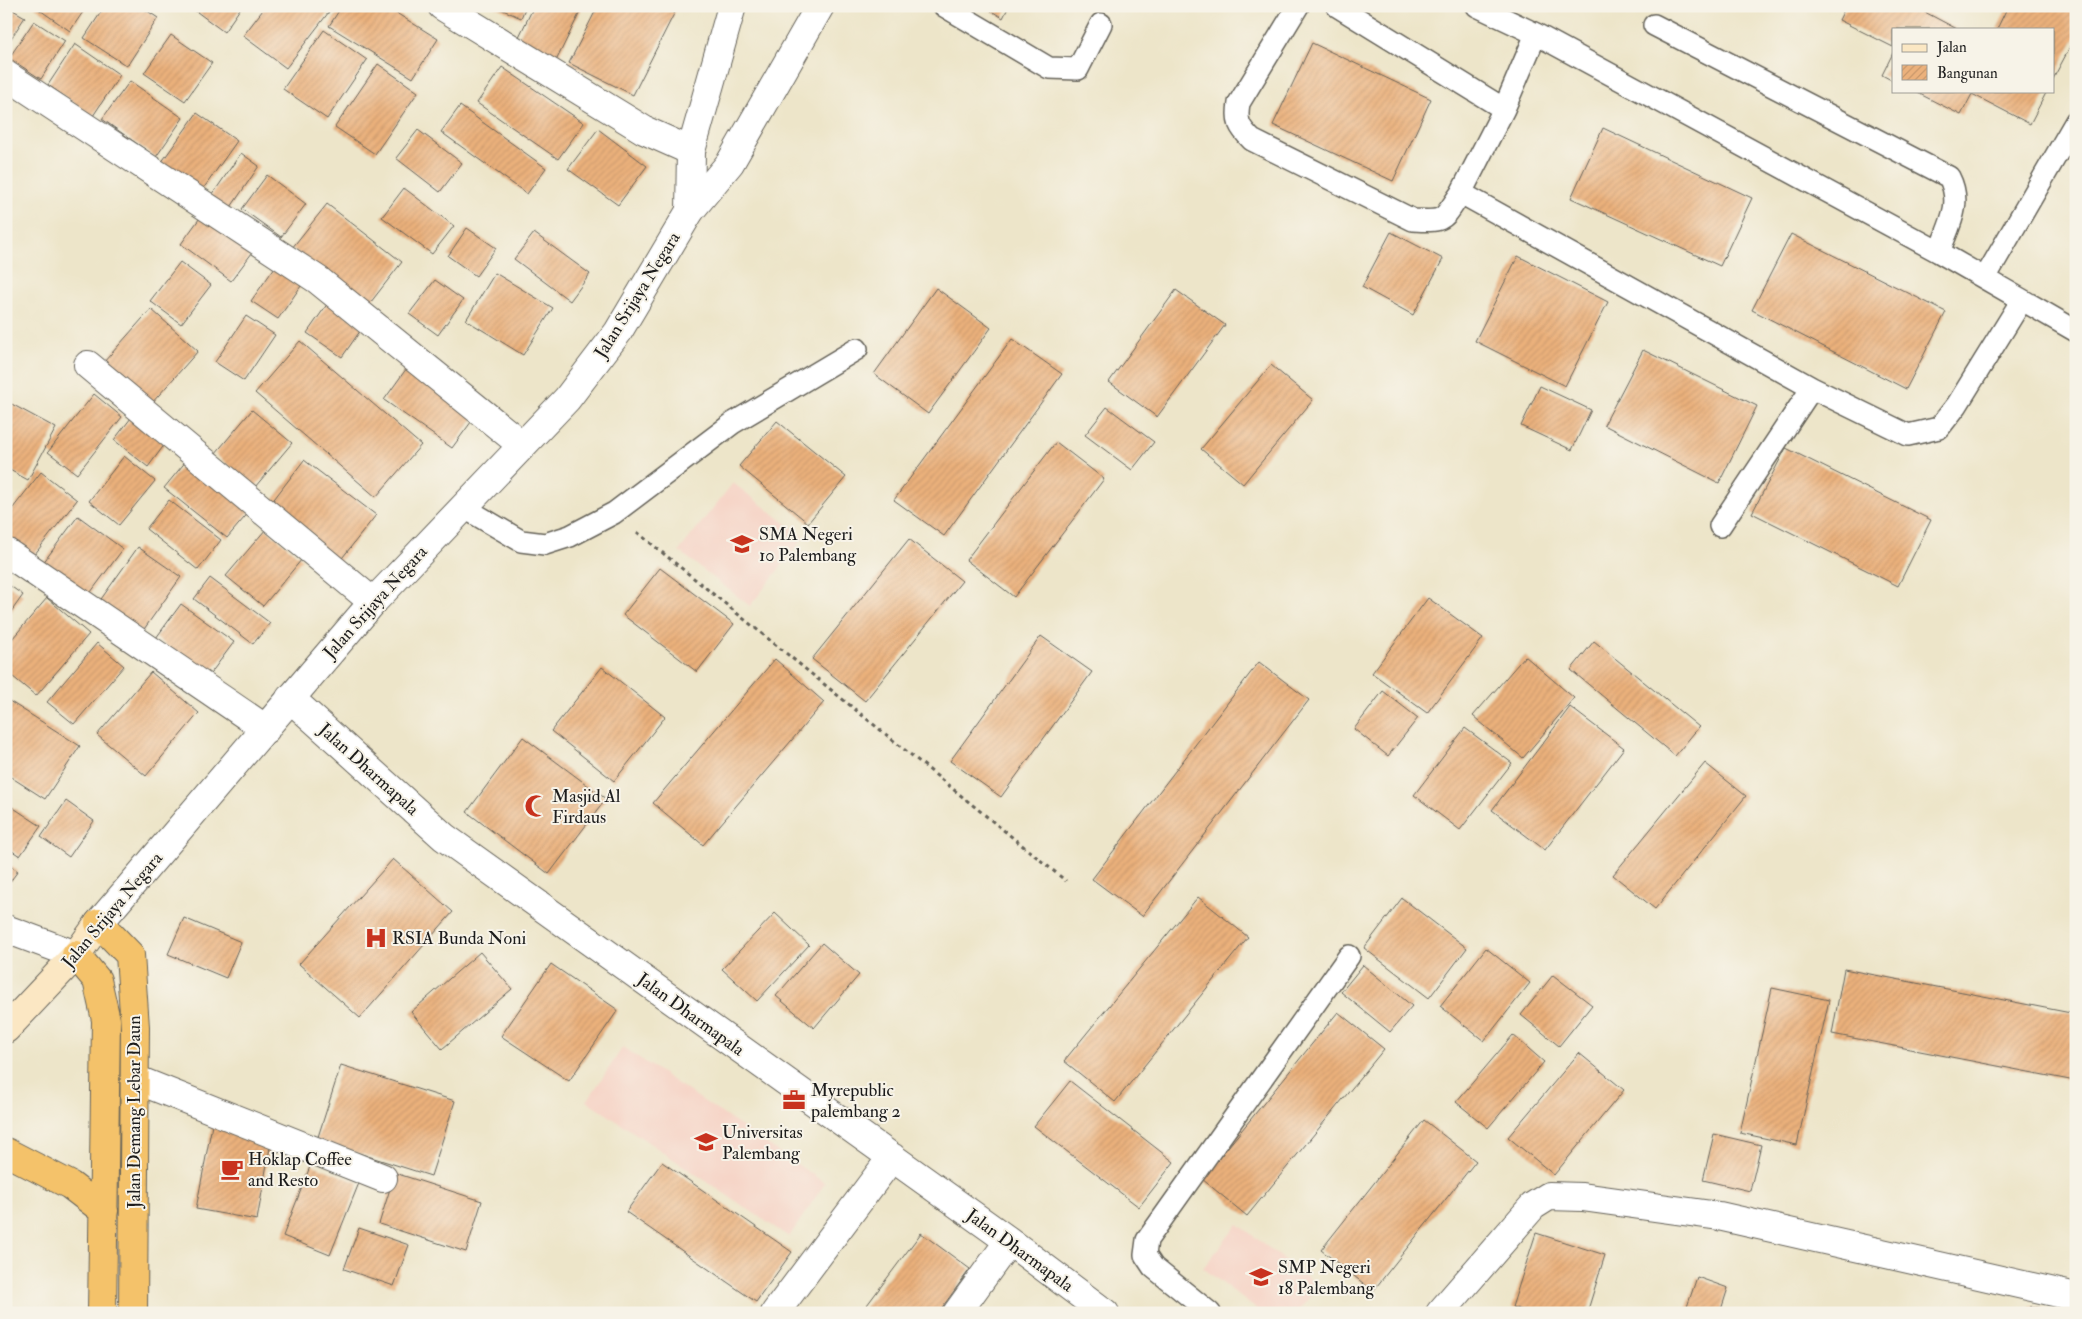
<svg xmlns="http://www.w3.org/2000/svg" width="2082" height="1319" font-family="'IM FELL Double Pica',serif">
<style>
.built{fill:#f6d2c4}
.building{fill:url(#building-hatch)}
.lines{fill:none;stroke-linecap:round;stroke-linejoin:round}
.service-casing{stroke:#656259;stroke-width:24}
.minor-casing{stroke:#656259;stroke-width:30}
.tertiary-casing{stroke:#656259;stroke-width:30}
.secondary-casing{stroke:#656259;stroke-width:30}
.trunk-casing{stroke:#656259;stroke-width:30}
.path{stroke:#656259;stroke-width:3;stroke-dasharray:4 4;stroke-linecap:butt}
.service{stroke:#fff;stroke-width:21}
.minor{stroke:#fff;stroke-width:28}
.tertiary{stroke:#fff;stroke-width:28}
.secondary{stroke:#fbe7c3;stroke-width:28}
.trunk{stroke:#f4c26a;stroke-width:28}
.labels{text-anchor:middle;stroke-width:4;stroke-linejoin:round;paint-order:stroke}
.street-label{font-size:18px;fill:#1c1c1c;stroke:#f7f3e8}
.poi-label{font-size:18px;fill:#1c1c1c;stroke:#f7f3e8;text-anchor:start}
</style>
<defs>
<pattern id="building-hatch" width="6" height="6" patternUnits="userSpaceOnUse" patternTransform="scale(1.25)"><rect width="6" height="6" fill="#ebb17c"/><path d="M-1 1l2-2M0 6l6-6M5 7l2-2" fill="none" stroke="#c9986b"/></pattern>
</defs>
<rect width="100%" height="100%" fill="#f7f3e8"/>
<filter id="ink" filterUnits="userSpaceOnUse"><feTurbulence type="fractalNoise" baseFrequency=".02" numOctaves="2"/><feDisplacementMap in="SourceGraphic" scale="10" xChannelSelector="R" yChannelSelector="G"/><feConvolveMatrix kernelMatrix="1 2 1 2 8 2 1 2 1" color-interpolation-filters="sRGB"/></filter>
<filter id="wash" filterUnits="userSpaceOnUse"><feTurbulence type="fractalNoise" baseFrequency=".0096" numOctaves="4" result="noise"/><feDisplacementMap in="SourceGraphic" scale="20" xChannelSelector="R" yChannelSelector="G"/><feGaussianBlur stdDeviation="1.12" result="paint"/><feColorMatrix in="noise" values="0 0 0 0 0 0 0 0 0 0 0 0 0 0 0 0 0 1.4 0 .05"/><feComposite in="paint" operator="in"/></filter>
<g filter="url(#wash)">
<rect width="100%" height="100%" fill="#ede5c9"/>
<path class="built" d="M733 483 804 537 750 606 679 551Z
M623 1047 825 1183 789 1237 587 1101Z
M1238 1224 1318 1286 1297 1313H1261L1203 1268Z"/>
<g id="blocks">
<path class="building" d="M6 6 25 17 6 46Z
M34 6H87L70 31Z
M105 6H140L158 18 127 66 84 38Z
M189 6H242L224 32Z
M266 6H329L332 8 286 68 243 36Z
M342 6H385L438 39 413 78 329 26Z
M494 6H526L521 18Z
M534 6H583L554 65 515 45Z
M598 6H678L633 95 569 63Z
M983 6H1009L1003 18Z
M1846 6H1923L1921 10 1957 29H1893V47L1839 20Z
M2008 6H2076V36L2053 79V29H1997Z
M34 21 65 41 41 79 9 58Z
M324 30 367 60 327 119 283 89Z
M171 35 212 63 185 101 144 73Z
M1312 43 1431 99 1393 181 1273 125Z
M75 44 120 75 93 116 48 85Z
M1893 53V81L1882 75Z
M378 64 418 92 375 154 335 127Z
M502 67 584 123 558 159 477 103Z
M130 81 183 118 156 157 102 119Z
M1914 91H2047L2030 124 1972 94 1961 115Z
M460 106 546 168 527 194 441 132Z
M197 113 237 141 201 192 161 163Z
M1603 128 1752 198 1720 266 1571 198Z
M598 129 647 166 618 205 568 169Z
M418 130 462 163 440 192 396 158Z
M241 153 259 166 229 210 210 198Z
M267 175 306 204 281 237 242 209Z
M404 188 454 226 432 254 382 217Z
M327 204 402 262 367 307 292 248Z
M202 215 252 253 231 281 181 244Z
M467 228 496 248 476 276 448 256Z
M1391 232 1443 259 1413 315 1362 287Z
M534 233 590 274 570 301 514 259Z
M1791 234 1946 312 1906 389 1752 310Z
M1518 256 1608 302 1565 386 1475 341Z
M180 262 211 285 181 324 150 301Z
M275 267 301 286 278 319 251 301Z
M495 273 553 308 523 355 466 320Z
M435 280 463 300 438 335 409 314Z
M936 288 991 328 928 414 874 374Z
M1176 290 1225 325 1157 417 1109 382Z
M328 303 363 327 342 357 307 333Z
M151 309 198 351 151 404 103 363Z
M246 316 275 335 244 381 215 362Z
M1012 339 1062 374 944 536 894 500Z
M300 341 421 445 376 497 255 393Z
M1643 350 1757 406 1719 483 1604 425Z
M409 365 477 414 452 448 384 400Z
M1271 365 1313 400 1243 484 1201 449Z
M1540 386 1591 410 1572 450 1521 426Z
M94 394 122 417 77 474 48 452Z
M6 401 56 428 28 480 6 468Z
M1107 407 1154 442 1132 470 1085 435Z
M252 410 292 443 255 487 215 454Z
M131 418 165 444 148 467 114 440Z
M777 421 846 477 808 523 739 466Z
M1056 442 1104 479 1014 597 966 560Z
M1786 448 1931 520 1898 586 1752 513Z
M124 456 155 481 119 525 89 501Z
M187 460 250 511 227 538 164 488Z
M304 460 376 515 339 562 268 507Z
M41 472 77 500 31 559 6 539V517Z
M169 500 221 540 198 570 146 529Z
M78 516 123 549 88 596 43 563Z
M266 529 302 559 263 606 226 576Z
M909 539 962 581 865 701 812 659Z
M138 547 181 577 142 632 99 602Z
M660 568 734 624 697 672 623 615Z
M210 578 270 623 253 644 194 599Z
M6 583 23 595 6 619Z
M47 598 89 634 36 696 6 671V646Z
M1428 598 1483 638 1427 713 1372 673Z
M181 604 234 642 208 677 156 638Z
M1041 636 1092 672 1001 797 950 761Z
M1594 641 1699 727 1675 756 1571 670Z
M97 643 124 666 74 724 47 702Z
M1525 656 1574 698 1523 758 1473 716Z
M775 659 824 702 703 845 653 803Z
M1259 662 1309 700 1142 916 1092 879Z
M602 667 665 717 614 781 551 731Z
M151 672 199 713 146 776 97 735Z
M1383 691 1418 718 1388 756 1354 729Z
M6 699 80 746 45 799 6 774Z
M1570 707 1624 748 1545 850 1492 810Z
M1465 728 1512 763 1460 830 1414 795Z
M523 737 606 799 549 874 467 812Z
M1705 763 1746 796 1655 909 1613 875Z
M66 801 94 821 69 857 41 837Z
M6 803 41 826 20 856 6 847Z
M393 859 453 912 360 1018 299 964Z
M6 863 18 871 6 887Z
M1198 897 1248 937 1115 1102 1064 1061Z
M1402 898 1467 948 1429 998 1364 948Z
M775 913 809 945 757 1001 722 969Z
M184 918 241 942 226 978 168 954Z
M822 943 859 975 814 1028 776 996Z
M1486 948 1530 983 1484 1041 1440 1006Z
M480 952 512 989 442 1049 411 1012Z
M551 964 618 1010 569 1081 501 1036Z
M1363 965 1412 1006 1390 1032 1341 992Z
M1844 969 2076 1014 2075 1081 1832 1034Z
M1553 975 1592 1005 1559 1046 1521 1015Z
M1772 988 1829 1000 1797 1145 1740 1133Z
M1338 1012 1384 1049 1247 1216 1202 1179Z
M1513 1035 1544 1062 1488 1128 1456 1102Z
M1579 1053 1624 1090 1554 1175 1508 1137Z
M341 1065 455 1101 431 1176 317 1140Z
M1070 1081 1174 1162 1139 1207 1034 1126Z
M1424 1120 1476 1161 1373 1291 1321 1250Z
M212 1125 272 1136 257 1220 196 1209Z
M1714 1134 1761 1145 1750 1191 1703 1180Z
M662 1162 792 1252 756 1302 626 1212Z
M311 1164 359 1183 330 1255 283 1236Z
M395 1173 482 1201 466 1252 379 1224Z
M359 1228 409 1245 394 1286 344 1269Z
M921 1233 970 1269 938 1313H869L864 1309Z
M1536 1233 1605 1255 1587 1313H1531L1512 1307Z
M1697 1277 1728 1288 1720 1313H1685Z
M2031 1306 2054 1312V1313H2030Z"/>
</g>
</g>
<g filter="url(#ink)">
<use href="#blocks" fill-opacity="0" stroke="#656259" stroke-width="1"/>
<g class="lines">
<defs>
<path id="service" d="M944 6 1049 68 1078 69 1101 24
M1298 6 1239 103C1236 122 1239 127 1252 140L1413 220C1447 222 1442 220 1461 193L1812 388 1908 435 1939 428 1957 405 2022 300
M1337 6 1504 109
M1477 6 1536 34 1939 252 2076 331
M1654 25 1949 177C1963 204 1949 225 1939 252
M1461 193 1504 109 1536 34
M1985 278 2076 121
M463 507 521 541 545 544 570 536 614 513 733 423 857 349
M1720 526 1812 388
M1210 1313 1153 1267 1145 1255 1147 1240 1349 956"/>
<path id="minor" d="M442 6 644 130 691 151
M6 75 318 280 522 445
M690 211 730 163 820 6
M88 365 373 602
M6 552 266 729
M290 698 444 837 1009 1241 1105 1313
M6 929 76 955
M135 1079 383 1178
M775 1313 892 1157
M957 1313 1009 1241
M1440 1313 1533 1206 1549 1196 1582 1197 1719 1216 2076 1297"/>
<path id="tertiary" d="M99 923 373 602 567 399 618 332 690 211 691 151 732 6"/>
<path id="secondary" d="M6 1029 76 955 99 923"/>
<path id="trunk" d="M99 923 130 955 135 1027 133 1313
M76 955 97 980 106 1020 102 1313
M6 1152 70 1185 104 1211"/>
</defs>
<use href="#service" class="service-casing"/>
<use href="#minor" class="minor-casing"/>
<use href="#tertiary" class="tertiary-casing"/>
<use href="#secondary" class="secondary-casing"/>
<use href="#trunk" class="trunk-casing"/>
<path class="path" d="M637 532 1066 881"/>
<use href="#service" class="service"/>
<use href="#minor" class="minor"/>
<use href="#tertiary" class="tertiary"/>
<use href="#secondary" class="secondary"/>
<use href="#trunk" class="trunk"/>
</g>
</g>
<defs>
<symbol id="school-bare" viewBox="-9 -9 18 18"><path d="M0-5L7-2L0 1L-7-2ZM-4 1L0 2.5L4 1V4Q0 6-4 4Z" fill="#c8321e" stroke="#f7f3e8" stroke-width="2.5" paint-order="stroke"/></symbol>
<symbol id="mosque-bare" viewBox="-9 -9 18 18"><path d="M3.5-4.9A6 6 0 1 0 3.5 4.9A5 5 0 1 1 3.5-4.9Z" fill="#c8321e" stroke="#f7f3e8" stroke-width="2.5" paint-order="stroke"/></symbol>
<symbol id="hospital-bare" viewBox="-9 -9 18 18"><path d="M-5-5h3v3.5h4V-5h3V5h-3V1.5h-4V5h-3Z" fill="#c8321e" stroke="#f7f3e8" stroke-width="2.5" paint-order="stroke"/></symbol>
<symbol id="office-bare" viewBox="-9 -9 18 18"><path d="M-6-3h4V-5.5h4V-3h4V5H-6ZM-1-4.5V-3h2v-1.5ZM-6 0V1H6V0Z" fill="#c8321e" stroke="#f7f3e8" stroke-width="2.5" paint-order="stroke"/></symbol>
<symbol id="university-bare" viewBox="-9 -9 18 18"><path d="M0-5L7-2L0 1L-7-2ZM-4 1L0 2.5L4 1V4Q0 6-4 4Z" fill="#c8321e" stroke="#f7f3e8" stroke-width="2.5" paint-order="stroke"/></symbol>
<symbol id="cafe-bare" viewBox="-9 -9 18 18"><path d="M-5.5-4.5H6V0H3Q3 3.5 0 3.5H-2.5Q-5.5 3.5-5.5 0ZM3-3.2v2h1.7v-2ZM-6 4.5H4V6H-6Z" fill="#c8321e" stroke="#f7f3e8" stroke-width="2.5" paint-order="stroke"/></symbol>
</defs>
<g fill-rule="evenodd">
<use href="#school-bare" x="726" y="528" width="32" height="32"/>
<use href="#mosque-bare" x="520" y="790" width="32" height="32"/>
<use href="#hospital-bare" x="360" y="922" width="32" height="32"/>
<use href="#office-bare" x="778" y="1084" width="32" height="32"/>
<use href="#university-bare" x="690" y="1126" width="32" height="32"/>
<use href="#cafe-bare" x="216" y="1153" width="32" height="32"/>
<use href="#school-bare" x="1245" y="1261" width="32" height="32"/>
</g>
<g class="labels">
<g class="street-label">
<text transform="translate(637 295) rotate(-58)" y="6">Jalan Srijaya Negara</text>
<text transform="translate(375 602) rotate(-48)" y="6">Jalan Srijaya Negara</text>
<text transform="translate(369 769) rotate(42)" y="6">Jalan Dharmapala</text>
<text transform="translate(112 910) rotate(-50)" y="6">Jalan Srijaya Negara</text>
<text transform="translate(691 1014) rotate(36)" y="6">Jalan Dharmapala</text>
<text transform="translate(134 1112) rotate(-90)" y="6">Jalan Demang Lebar Daun</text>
<text transform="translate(1020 1250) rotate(36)" y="6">Jalan Dharmapala</text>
</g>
<g class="poi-label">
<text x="759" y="540">SMA Negeri<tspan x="759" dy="21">10 Palembang</tspan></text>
<text x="552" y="802">Masjid Al<tspan x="552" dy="21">Firdaus</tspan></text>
<text x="392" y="944">RSIA Bunda Noni</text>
<text x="811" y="1096">Myrepublic<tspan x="811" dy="21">palembang 2</tspan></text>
<text x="722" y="1138">Universitas<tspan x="722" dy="21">Palembang</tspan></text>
<text x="248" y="1165">Hoklap Coffee<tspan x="248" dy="21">and Resto</tspan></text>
<text x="1278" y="1273">SMP Negeri<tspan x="1278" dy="21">18 Palembang</tspan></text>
</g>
</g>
<rect width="2082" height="1319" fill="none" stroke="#f7f3e8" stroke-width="25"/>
<rect x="1892" y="28" width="162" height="65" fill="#f7f3e8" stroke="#9f9d96"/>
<rect x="1902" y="44" width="25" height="8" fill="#fbe7c3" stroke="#9f9d96"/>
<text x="1937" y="52" font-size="15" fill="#1c1c1c">Jalan</text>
<rect x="1902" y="65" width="25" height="15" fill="url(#building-hatch)" stroke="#9f9d96"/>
<text x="1937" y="78" font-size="15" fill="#1c1c1c">Bangunan</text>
</svg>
